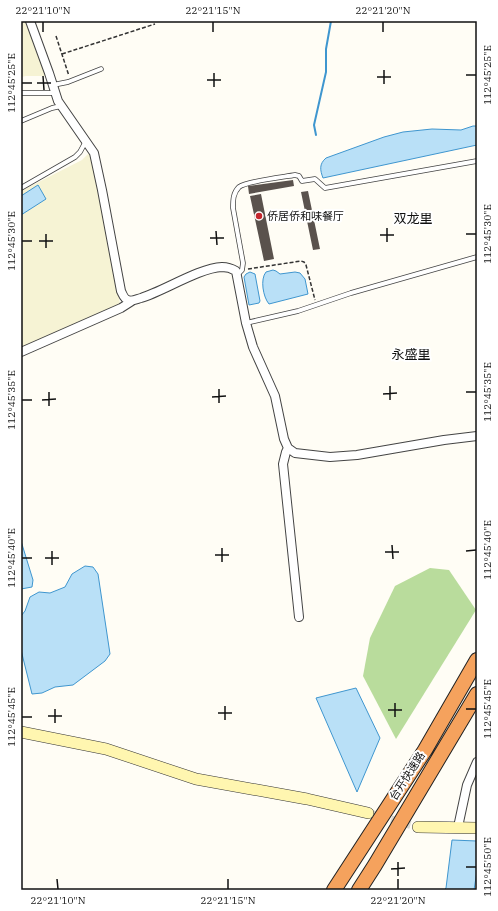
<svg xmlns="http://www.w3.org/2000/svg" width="498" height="911" font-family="'IBM Plex Serif','Noto Sans SC',serif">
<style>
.farmland{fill:#f6f3d4}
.forest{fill:#b9dc9c}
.water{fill:#b9e0f7;stroke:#3f96cf}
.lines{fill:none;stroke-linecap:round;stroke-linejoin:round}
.stream{stroke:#3f96cf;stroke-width:2}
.building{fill:#5a524d}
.street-tunnel{stroke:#dbdad3;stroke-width:8;stroke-dasharray:8 4;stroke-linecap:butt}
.lane-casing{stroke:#444;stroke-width:5.5}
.street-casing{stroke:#444;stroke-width:10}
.secondary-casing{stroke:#333;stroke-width:12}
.highway-casing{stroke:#222;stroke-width:16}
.path{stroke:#333;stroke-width:1.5;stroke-dasharray:4 2;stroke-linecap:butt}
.lane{stroke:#fff;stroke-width:4}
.street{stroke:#fff;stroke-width:8}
.secondary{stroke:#fff6b0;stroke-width:11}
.highway{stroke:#f5a25d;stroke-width:14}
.ticks{fill:none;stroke:#111;stroke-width:1.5}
.poi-dot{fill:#c4262e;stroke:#fff;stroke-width:1.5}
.labels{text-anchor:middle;stroke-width:4;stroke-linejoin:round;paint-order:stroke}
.poi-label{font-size:11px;fill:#111;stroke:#fff;text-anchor:start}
.street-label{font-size:11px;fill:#111;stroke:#fff}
.quarter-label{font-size:13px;fill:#111;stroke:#fff}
.neatline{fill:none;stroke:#111;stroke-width:1.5}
.ticks-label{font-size:10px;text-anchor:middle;fill:#111}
</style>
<rect width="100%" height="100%" fill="#fffdf5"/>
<path class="farmland" d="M21 21H25L48 76H26L21 77Z
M90 152 95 169 120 304 21 350V191L82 160Z"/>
<path class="forest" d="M430 568 449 570 476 610 396 739 363 676 370 638 395 586Z"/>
<path class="water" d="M473 126H477V145L323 178C320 170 319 164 326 158L384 137 403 132 432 129 461 130Z
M38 185 46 199 21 215V196Z
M273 270 276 271 280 274 295 272 300 273 305 279 308 294 269 304C263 297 260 279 266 272Z
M250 272 255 274 260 301 259 303 249 305 244 277 246 274Z
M21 541 33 580 32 587 21 589Z
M85 566 93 567 98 574 110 654 105 661 73 685 55 687 42 693 32 694 21 650V616L25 611 30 597 39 592 50 593 65 587 72 574Z
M356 688 380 738 357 792 316 698Z
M452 840 477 841V871L474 890H444L446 888Z"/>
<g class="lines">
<path class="stream" d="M316 135 314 125 326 72V49L331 21"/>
</g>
<path class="building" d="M293 180 294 186 249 194 248 186Z
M308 191 320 249 313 250 301 192Z
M261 194 274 259 264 261 250 196Z"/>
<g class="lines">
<path class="street-tunnel" d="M368 813 418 827"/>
<defs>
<path id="lane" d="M53 85 68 82 101 69
M21 93H55
M21 121 52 108 61 106
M21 188 75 157 80 152 86 141
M238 274 242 270 243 263 233 208C233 200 233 193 239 187 247 181 284 177 295 175L299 176 302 181 315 179 325 188 477 161
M246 323 298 311 351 293 477 257"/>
<path id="street" d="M30 21 49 73 58 101 94 153 102 190 121 291C123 295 124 299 128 300 132 302 137 299 141 298 164 291 199 268 222 267 228 267 231 268 236 271L246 323 253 347 275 396 284 439 288 448 295 453 330 457 357 455 444 440 477 436
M21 352 121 308 132 301
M288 448 286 452 283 464 299 617
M458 827 467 785 477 762"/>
<path id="secondary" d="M21 732 106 749 196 779 307 799 368 813
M418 827 477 828"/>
<path id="highway" d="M334 890 425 750 477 660
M359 890 375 865 477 694"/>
</defs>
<use href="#lane" class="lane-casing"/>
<use href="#street" class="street-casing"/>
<use href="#secondary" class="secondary-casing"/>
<use href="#highway" class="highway-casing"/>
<path class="path" d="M56 36 69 76
M62 54 155 24
M248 269 301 261 304 262 306 265 315 300"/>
<use href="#lane" class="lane"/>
<use href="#street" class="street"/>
<use href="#secondary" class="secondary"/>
<use href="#highway" class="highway"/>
</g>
<path class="ticks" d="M43 22V32M213 22V32M383 22V32M384 70V84M214 73V87M466 75H476M43 76 44 90M377 77H391M207 80H221M22 83H32M37 83H51M387 228V242M216 231 217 245M46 234V248M466 234H476M380 235H394M210 238H224M22 241H32M39 241H53M390 386V400M219 389V403M49 392V406M466 392H476M383 394 397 393M212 397 226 396M22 400H32M42 400 56 399M392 545 393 559M222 548V562M52 551V565M466 551 476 550M385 552H399M215 555H229M22 558H32M45 558H59M395 703V717M225 706V720M55 709V723M466 709H476M388 710H402M218 713H232M48 716H62M22 717H32M398 862V876M466 867H476M391 869 405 868M57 879 58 889M228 879V889M398 879V889"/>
<circle class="poi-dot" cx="259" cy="216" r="4"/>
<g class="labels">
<g class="poi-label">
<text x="267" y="220">侨居侨和味餐厅</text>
</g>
<g class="street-label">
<text transform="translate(407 776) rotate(-57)" y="4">台开快速路</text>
</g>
<g class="quarter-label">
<text x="413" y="223">双龙里</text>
<text x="411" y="359">永盛里</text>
</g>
</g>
<rect width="498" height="911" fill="none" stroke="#ffffff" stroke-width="44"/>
<rect x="22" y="22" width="454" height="867" class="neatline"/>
<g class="ticks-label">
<text x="43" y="14">22°21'10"N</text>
<text x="213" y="14">22°21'15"N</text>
<text x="383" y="14">22°21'20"N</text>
<text transform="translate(487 75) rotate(-90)" y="4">112°45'25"E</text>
<text transform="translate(11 83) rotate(-90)" y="4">112°45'25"E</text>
<text transform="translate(487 234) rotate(-90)" y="4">112°45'30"E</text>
<text transform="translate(11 241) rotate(-90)" y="4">112°45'30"E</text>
<text transform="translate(487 392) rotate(-90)" y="4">112°45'35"E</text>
<text transform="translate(11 400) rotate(-90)" y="4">112°45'35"E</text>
<text transform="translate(487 550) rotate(-90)" y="4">112°45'40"E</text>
<text transform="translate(11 558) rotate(-90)" y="4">112°45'40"E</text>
<text transform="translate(487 709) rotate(-90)" y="4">112°45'45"E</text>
<text transform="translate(11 717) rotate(-90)" y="4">112°45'45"E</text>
<text transform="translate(487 867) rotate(-90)" y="4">112°45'50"E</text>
<text x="58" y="904">22°21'10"N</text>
<text x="228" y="904">22°21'15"N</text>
<text x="398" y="904">22°21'20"N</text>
</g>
</svg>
